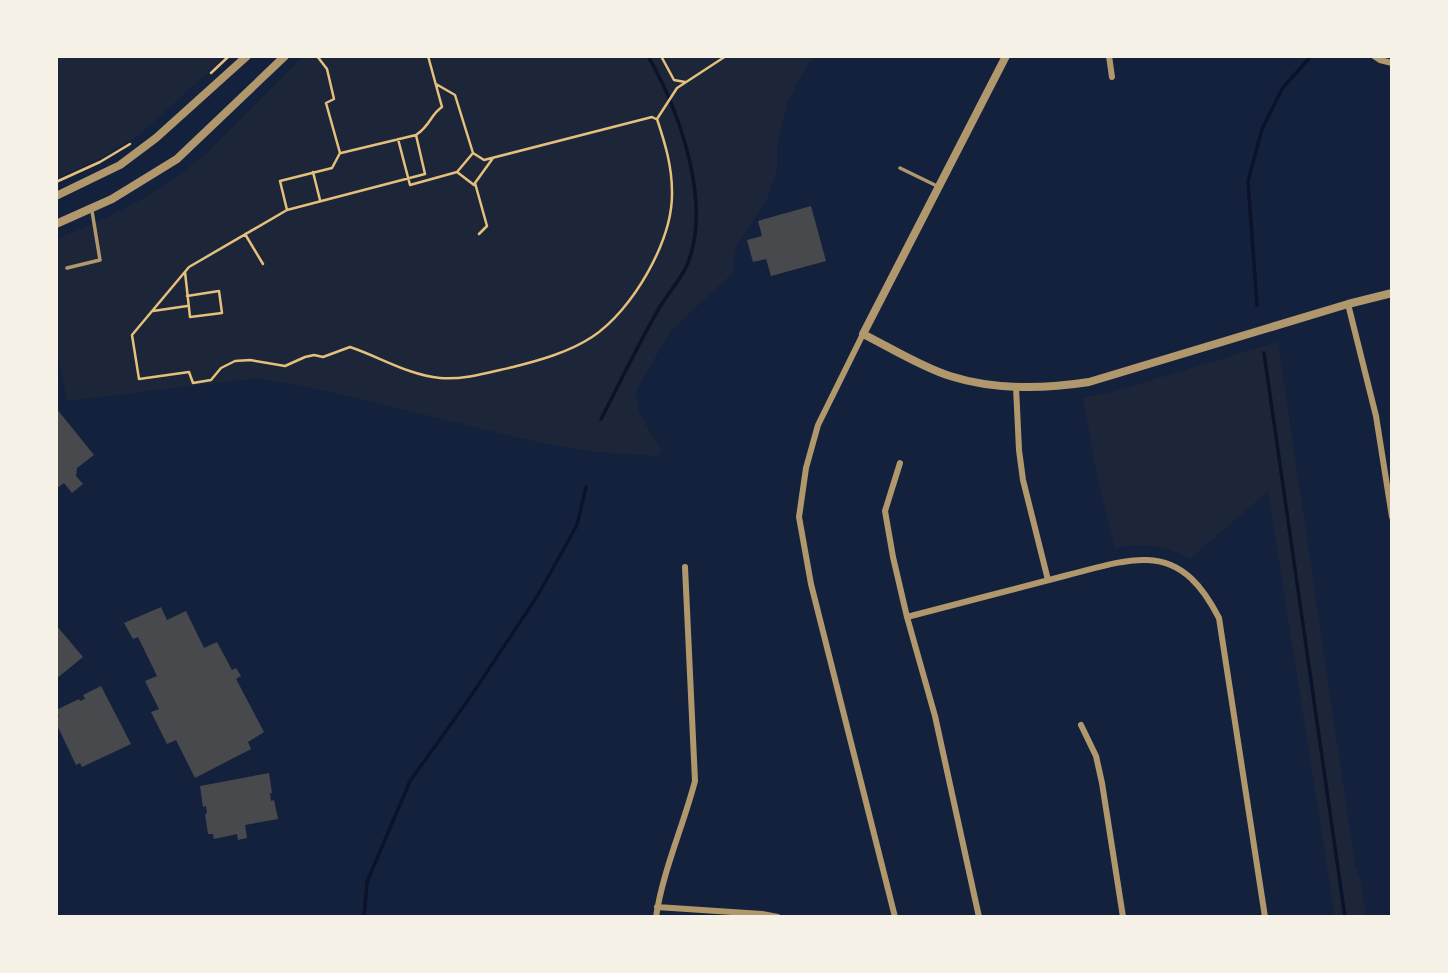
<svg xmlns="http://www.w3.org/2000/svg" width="1448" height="973" font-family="'Space Grotesk',sans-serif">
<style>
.green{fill:#1d2539}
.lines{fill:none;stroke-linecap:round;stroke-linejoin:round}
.stream{stroke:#0b132b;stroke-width:3.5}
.building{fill:#48494c}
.path{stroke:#e5c07b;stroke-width:2.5}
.service{stroke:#b1986c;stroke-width:3.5}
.minor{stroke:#b1986c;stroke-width:6}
.tertiary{stroke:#b1986c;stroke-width:8}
</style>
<rect width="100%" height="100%" fill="#14213d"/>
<path class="green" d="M56 56H226L139 135 99 159 56 179Z
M304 56H817L807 65 788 101 777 146V171L767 199 735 248 733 273 671 330 635 393 639 413 661 450 658 456 595 452 537 442 327 391 258 378 67 401 56 346V239C105 221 166 190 205 154 239 123 270 88 304 56Z
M1278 342 1355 865 1361 882 1366 917H1335L1268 491 1190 559C1166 545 1142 542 1115 548L1097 476 1083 398 1112 392Z"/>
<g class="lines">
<path class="stream" d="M1257 305 1248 181 1262 129 1282 89 1311 56
M1264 353 1345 917
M601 419C621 381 639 342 661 305 669 292 681 279 687 265 713 204 679 110 648 56
M364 917 367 882 410 781 471 696 538 595 577 525 586 487"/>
</g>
<path class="building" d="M811 206 826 261 771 276 766 259 753 262 747 240 762 236 758 221Z
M56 408 94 455 77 468 76 476 83 484 72 493 64 483 56 489Z
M161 607 167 620 186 611 204 648 217 642 232 670 236 668 241 676 236 679 264 732 248 742 251 749 195 778 176 740 167 744 151 712 159 709 145 681 157 676 138 637 133 639 124 623Z
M56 625 83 657 56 679Z
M101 686 131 744 82 767 80 763 76 765 56 723V717L59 716 56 710 79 699 80 701 85 699 83 695Z
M269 773 272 793H270L271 801 274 800 278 819 245 825 247 838 238 840 237 834 214 839 213 834H208L205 814 207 813 206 806 203 807 200 786Z"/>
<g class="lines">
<path class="path" d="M428 56 442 107C430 115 431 125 416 135L425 174 287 210 189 267 132 335 139 379 189 372 193 383 211 380 221 368 235 361 250 360 285 366 305 357 314 355 323 357 350 347C380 357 408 375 440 378 465 380 490 372 513 367 541 360 569 352 592 337 633 310 673 240 672 192 672 166 665 143 657 119L677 88 726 56
M661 56 674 80 685 82
M211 73 229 56
M436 84 455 95 473 153 484 160 652 117 656 119
M398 139 410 185 457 172 473 153
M341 153 416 135
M313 172 320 200
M457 172 474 185
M56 182 100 162 130 144
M287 210 280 181 332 168 340 153 326 103 334 99 327 69 317 56
M245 234 263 264
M479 234 487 226 475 183 493 158
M185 272 190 317 222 313 219 291 187 296
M153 311 187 306"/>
<path class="service" d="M900 168 939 187
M67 268 100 260 92 211"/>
<path class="minor" d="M1109 56 1112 77
M1374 56 1380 60 1392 63
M1348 304 1376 416 1392 517
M863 334 818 425 806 468 799 517 811 584 895 917
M1016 387 1019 450 1023 480 1048 580
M900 463 885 511 893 557 907 617 935 716 979 917
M907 617C961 603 1014 589 1068 575 1093 569 1122 559 1147 560 1184 561 1204 589 1219 618L1265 917
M1081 725 1096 756 1102 783 1123 917
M657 907 762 914 778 917
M656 917C663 870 683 827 695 781L685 567"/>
<path class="tertiary" d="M1006 56 863 334C889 347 923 368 950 376 994 390 1044 389 1089 382L1348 304 1392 293
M56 196 120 165 156 138 247 56
M56 224 112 199 177 159 285 56"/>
</g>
<rect width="1448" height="973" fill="none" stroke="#f6f1e7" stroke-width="116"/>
</svg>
